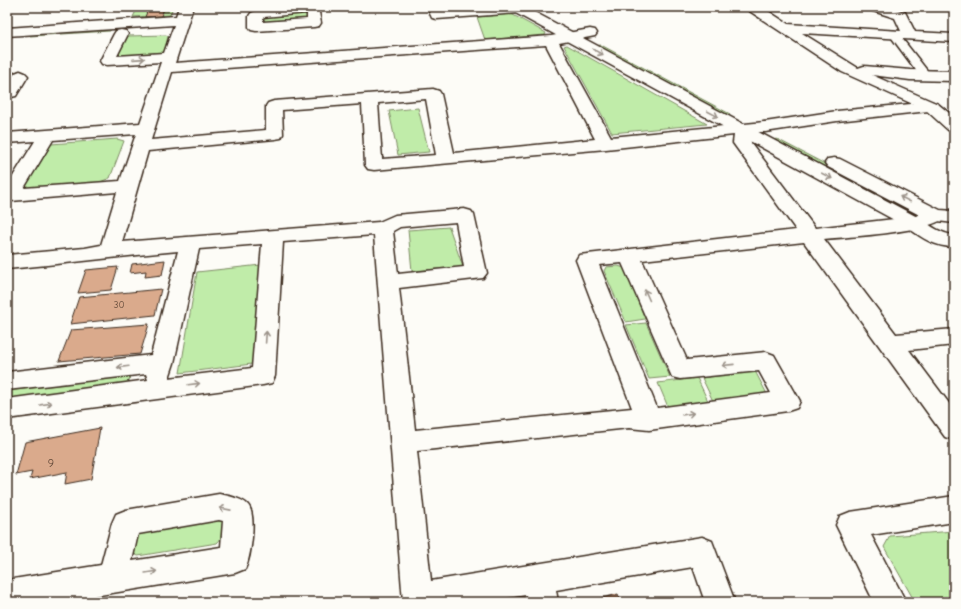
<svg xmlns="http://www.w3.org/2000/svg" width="961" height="609" font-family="'Comic Neue',sans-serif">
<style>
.green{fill:#c0eca9;stroke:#7e8b64}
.building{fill:#daaa8c;stroke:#3b2a1e}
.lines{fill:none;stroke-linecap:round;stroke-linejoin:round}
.service-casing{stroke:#3b2a1e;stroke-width:3}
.pedestrian-casing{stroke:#3b2a1e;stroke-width:3}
.minor-casing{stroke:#3b2a1e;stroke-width:3}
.tertiary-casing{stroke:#3b2a1e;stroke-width:3}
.service{fill:#fdfcf7;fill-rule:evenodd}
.pedestrian{fill:#fdfcf7;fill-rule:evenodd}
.minor{fill:#fdfcf7;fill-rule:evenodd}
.tertiary{fill:#fdfcf7;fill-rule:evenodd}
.oneway{stroke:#9c938a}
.labels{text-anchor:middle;stroke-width:3;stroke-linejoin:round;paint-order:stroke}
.number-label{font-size:10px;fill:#634a3a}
.near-number-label{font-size:12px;fill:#634a3a}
</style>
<rect width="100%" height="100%" fill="#fdfcf7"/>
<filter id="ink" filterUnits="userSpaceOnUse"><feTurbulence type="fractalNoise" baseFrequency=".025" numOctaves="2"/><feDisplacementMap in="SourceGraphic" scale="8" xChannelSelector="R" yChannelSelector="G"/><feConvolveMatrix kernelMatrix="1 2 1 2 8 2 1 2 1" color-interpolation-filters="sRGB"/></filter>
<g filter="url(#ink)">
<path class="green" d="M138 7H173L170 15 133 17Z
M308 11 310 20 263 26 261 16Z
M509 14 513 15 546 33 545 35 485 40 477 17Z
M112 28 110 31 30 36 32 33Z
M166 35 168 36 164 54 115 59 123 39 128 36Z
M567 45 707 124 612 133 564 46Z
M601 45 730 114 726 116 594 46Z
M418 108 429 152 398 155 389 111Z
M117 139 124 141 110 178 90 186 23 188 51 144Z
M777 139 896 201 892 203 773 141Z
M449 227 463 267 412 271 408 230Z
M261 265 252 364 180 373 197 272Z
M618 266 625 268 645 319 626 322 604 271 606 267Z
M646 323 670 377 649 379 626 325Z
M755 371 767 394 713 401 702 378Z
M130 376 128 386 7 400V391Z
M697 378 708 401 668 407 658 383Z
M218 518 223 520C227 529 223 537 217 543L138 556 133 553 138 534Z
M954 531V602H915L884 547 890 536Z"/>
<path class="building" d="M149 7H165L161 16 145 17Z
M165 260 162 275 145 277 146 271 130 273 132 264Z
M118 267 111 290 78 293 86 270Z
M161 289 155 315 70 324 79 297Z
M149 324 140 354 59 361 71 330Z
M100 428 91 479 65 484 67 472 30 479 32 472 16 475 25 442Z
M618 594 621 602H587Z"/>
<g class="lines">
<defs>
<path id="service" d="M894 31 897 32 929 73 930 75 929 77H921L889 34Z"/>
<path id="pedestrian" d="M932 102 938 104 940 107 938 110 837 121 765 132 759 131 757 127 759 123 765 122 837 111Z"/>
<path id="minor" d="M179 7H193L175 63 551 36 590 29 595 30 597 33 595 36 559 43 611 137 765 122 771 123 773 127 771 131 750 133 751 143 815 228 912 217 936 210 943 212 946 216C935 232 846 237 824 239L896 334 954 329V345L909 350 954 410V440L945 437 804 242 642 260 687 360 766 352 774 355 800 401 797 408 788 411 649 430 629 428 417 451 431 581 702 537 712 541 735 602H705L693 567 556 590 558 602H528L526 595 484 602H403L374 235 283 242 275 376 272 383 263 385 7 419V399L148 380 146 374 7 390V372L151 355 178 251C121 256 64 264 7 269V255L85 248 101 245 117 192 11 201 7 200V186L35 141 7 143V133L140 123 161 62 107 65 102 64 100 61 114 34 116 31 121 30 126 31 128 34 117 56 164 53 174 25 7 36V28L176 16ZM546 45 595 139 454 153 441 94 439 91 433 89 274 101 268 103 266 106V130L151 140 172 72ZM426 99 436 155 382 159 378 103ZM362 104 365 165 368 169 374 170 606 149 734 135 733 143 796 230 579 255 576 260 632 408 415 430 399 288 483 278 487 273 474 215 471 211 464 209 395 215 379 222 122 242 148 151 275 139 281 138 283 134 282 110ZM136 134 120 181 24 188 53 140ZM456 222 464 267 398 274 393 231 400 227ZM262 244 252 368 169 378 174 363 199 249ZM622 263 672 377 680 379 759 371 771 393 657 408 599 265Z
M288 7H318L321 23 319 26 314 27 256 31 251 30 249 27V16L251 13 261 9ZM307 13V19L263 22V18L264 17Z
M427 7H441L442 11 492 7H524L526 9 524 12 519 13 437 19 432 18Z
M746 7H762L788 24 901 31 895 18 870 10 868 7H888L905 12 915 32 954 34V42L802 33 858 68 864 66 910 70 954 71V81L910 80 872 75 938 104 954 117V131L948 130 926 110 842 72 748 10Z
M20 71 25 73 28 76 16 96 7 98V85L15 73Z
M219 494C228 496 242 498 248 505 257 515 251 557 245 569L235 573 57 602H7V580L101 565 112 523 116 514 126 510ZM219 520 223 521 221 547 132 561 138 534Z
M954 496V522L871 535 906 602H874L836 525 840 516 850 512Z"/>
<path id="tertiary" d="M508 7H525L921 219C931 226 941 234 954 235V247C935 247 922 238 907 227L510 10Z
M834 158 840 159 940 210 954 211V223L929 220 828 167 825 163 828 159Z"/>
</defs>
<use href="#service" class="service-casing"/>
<use href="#pedestrian" class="pedestrian-casing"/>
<use href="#minor" class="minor-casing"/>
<use href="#tertiary" class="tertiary-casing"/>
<use href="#service" class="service"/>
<use href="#pedestrian" class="pedestrian"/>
<use href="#minor" class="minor"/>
<use href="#tertiary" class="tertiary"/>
</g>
<defs><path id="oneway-shaft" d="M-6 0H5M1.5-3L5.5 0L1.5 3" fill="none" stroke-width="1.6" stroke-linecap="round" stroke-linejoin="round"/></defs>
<g class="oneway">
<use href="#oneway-shaft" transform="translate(598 52) rotate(28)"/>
<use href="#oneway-shaft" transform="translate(139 59) rotate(-4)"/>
<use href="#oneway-shaft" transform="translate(713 114) rotate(28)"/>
<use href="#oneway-shaft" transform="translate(827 176) rotate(28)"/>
<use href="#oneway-shaft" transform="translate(905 199) rotate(-153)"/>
<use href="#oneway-shaft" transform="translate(647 295) rotate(-114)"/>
<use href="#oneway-shaft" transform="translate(266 337) rotate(-86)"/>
<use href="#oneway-shaft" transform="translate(728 365) rotate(174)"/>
<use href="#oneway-shaft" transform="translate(123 367) rotate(173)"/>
<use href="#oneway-shaft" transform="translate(194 384) rotate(-7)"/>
<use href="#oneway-shaft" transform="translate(46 404) rotate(-8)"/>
<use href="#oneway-shaft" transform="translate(688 414) rotate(-8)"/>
<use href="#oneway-shaft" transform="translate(225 509) rotate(-169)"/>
<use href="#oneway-shaft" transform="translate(151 572) rotate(-9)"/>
</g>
</g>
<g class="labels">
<g class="number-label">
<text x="119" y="308">30</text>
</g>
<g class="near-number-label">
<text x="51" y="467">9</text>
</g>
</g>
<rect width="961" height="609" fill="none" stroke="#fdfcf7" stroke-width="24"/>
<rect x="12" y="12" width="937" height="585" fill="none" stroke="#3b2a1e" stroke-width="1.5" filter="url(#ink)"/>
</svg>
